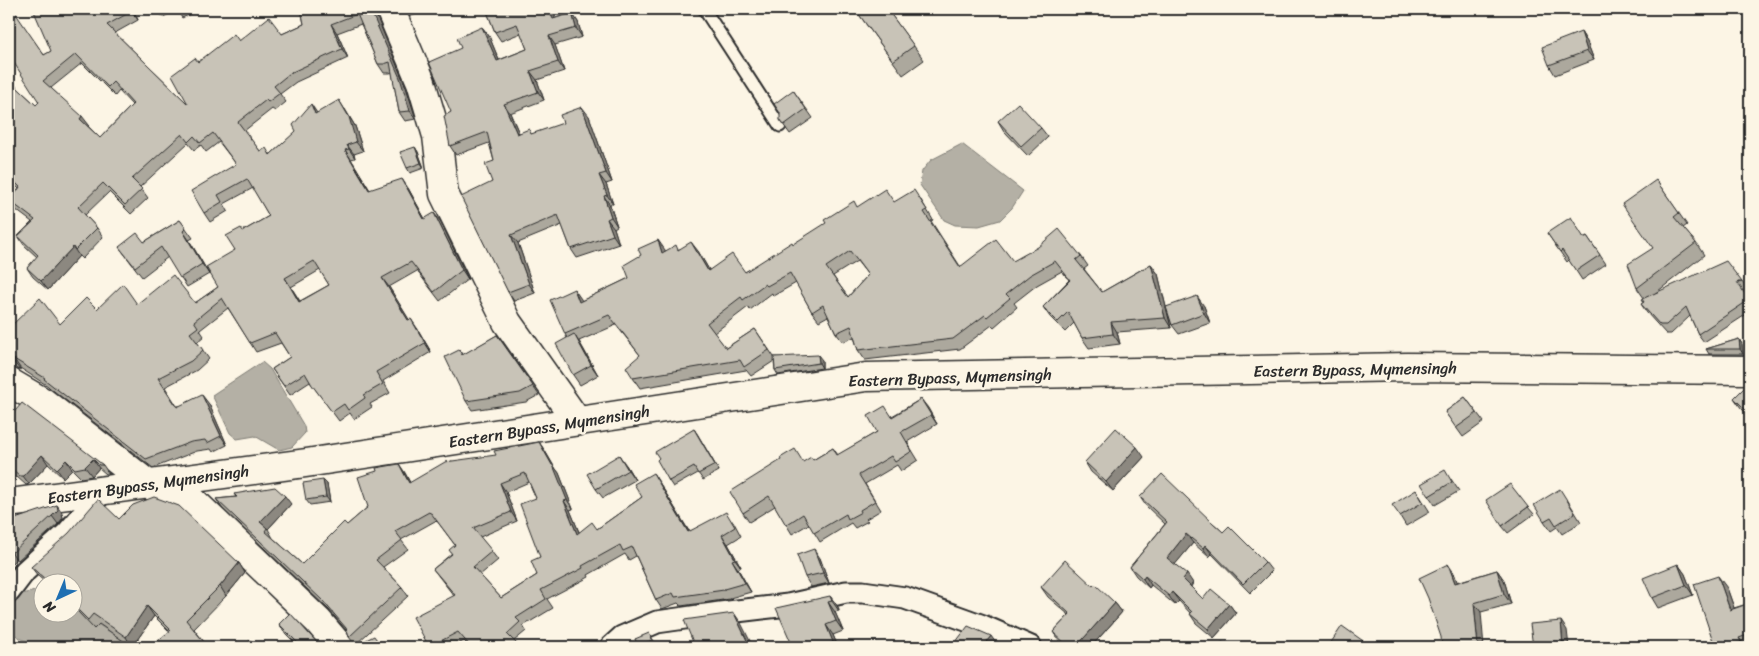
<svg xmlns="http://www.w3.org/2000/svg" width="1759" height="656" font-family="Sriracha,sans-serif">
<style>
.water{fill:#b4b0a5;stroke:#7d7b74}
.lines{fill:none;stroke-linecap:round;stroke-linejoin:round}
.lane-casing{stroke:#2b2b2b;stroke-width:15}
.street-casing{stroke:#2b2b2b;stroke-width:25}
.secondary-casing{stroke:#2b2b2b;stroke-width:31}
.highway-casing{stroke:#2b2b2b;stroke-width:31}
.lane{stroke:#fcf5e5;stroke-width:11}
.street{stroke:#fcf5e5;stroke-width:21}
.secondary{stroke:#fcf5e5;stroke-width:28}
.highway{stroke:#fcf5e5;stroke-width:28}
.wall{fill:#aca89d;stroke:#2b2b2b;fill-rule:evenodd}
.shaded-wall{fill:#8c8880;stroke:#2b2b2b}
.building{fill:#c8c3b7;stroke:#2b2b2b;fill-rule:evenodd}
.labels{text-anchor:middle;stroke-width:5;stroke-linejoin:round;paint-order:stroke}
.street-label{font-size:16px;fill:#2b2b2b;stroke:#fcf5e5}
</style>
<rect width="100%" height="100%" fill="#fcf5e5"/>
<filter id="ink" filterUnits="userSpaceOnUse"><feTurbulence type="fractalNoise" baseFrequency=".02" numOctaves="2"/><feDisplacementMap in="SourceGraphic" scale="10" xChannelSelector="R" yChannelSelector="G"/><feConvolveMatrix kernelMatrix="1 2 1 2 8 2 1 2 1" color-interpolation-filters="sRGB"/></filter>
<g filter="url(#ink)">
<path class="water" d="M962 144 1023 191 1012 208 1000 220 979 226 955 225 944 220 920 185 922 171 931 160Z
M262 362 270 369 304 426 305 433 292 447 279 450 255 436 237 439 230 433 212 395Z
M36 591 42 594V614H72L73 608 121 639 125 647H35L9 631V602L16 595Z"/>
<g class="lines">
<defs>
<path id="lane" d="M704 9 780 126"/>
<path id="street" d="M9 592 25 571 67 533 103 491
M611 647 622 637 657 622 720 613 788 605 846 592H863L905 598 983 626 1031 647"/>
<path id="secondary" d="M390 9 421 82 437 136 444 194 507 322 577 421
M9 382 43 402 149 485 194 502 318 621 340 647"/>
<path id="highway" d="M9 503 306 463 866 377 1407 367 1750 370"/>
</defs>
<use href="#lane" class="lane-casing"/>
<use href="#street" class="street-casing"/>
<use href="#secondary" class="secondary-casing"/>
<use href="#highway" class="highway-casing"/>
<use href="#lane" class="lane"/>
<use href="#street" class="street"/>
<use href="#secondary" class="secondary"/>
<use href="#highway" class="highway"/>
</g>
<path class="wall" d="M133 9 138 20 115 33 188 104 198 62 239 41 282 34 304 24 301 9H375L376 15 406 87 416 119 405 121 399 112 392 72 390 73H384L378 64 361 24 337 33 348 58 296 82 280 94 286 102 275 111 272 109 244 131 260 151 271 154 317 113 345 109 355 126 363 151 354 154 355 158 351 159 370 190 408 188 425 219 441 222 468 279 440 301 417 271 389 287 409 320 417 328 431 352 383 381 390 393 370 404 372 407 354 419 350 413 339 421 310 382 290 395 272 369 290 357 281 343 256 352 228 308 200 330 204 336 197 342 209 359 197 370 165 387 177 406 209 404 227 445 213 452 211 449 197 451 153 468 50 388 48 386 20 368V370L9 366V321L12 325 60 324 97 309 137 304 195 303 218 287 243 231 269 216 253 188 224 204 228 211 210 222 204 213 236 164 219 142 206 152 201 145 194 150 188 143 140 187 148 198 131 214 109 192 85 215 97 228 103 237 82 259 79 256 48 290 33 277 27 268 37 257 24 245 18 236 32 222 16 210 10 201 19 189 9 179V80L36 105 39 102 15 15 44 55ZM82 63 115 96 119 91 132 105 100 138 88 126 89 125 51 88ZM320 270 329 285 300 301 291 287Z
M157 9H201L182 18 177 10 163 17Z
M216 9H223L217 11Z
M405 9H435L410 16Z
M486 9 555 18 572 13 578 22 582 37 555 45 564 71 537 80 544 100 510 113 519 133 532 134 589 116 612 182 606 184 613 204 610 205 617 226 614 228 619 244 577 258 571 249 562 225 518 243 535 293 514 301 508 292 492 182 494 161 489 143 456 155 450 146 451 112 461 48 482 27 489 36 499 60 527 49 521 33 501 41 495 32Z
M855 9H887L924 60 903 75Z
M1581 32 1587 42 1594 60 1555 75 1549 65Z
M793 90 813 118 790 134 780 120Z
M998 121 1041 128 1048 137 1028 156 1004 131Z
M415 147 418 152 424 168 410 173 407 168Z
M1656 180 1687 225 1683 228 1696 243 1704 255 1653 295 1742 282 1748 290 1743 291 1750 301V312L1704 342 1698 334 1690 316 1671 334H1666L1647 313 1641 304 1644 302V298L1637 288 1653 248Z
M921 200 933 220 931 221 960 266 1013 261 1081 256 1088 266 1084 269 1102 292 1151 264 1158 274 1166 307 1204 306 1210 323 1179 334 1172 325 1167 310 1171 328 1117 332 1120 344 1089 348 1082 338 1074 323 1065 332 1050 317 1043 307 1069 280 1062 271 1037 285 1014 303 1017 307 994 327 992 325 960 349 865 360 858 350 854 337 843 342 836 333 828 316 819 321 812 312 796 283 773 296 772 293 750 310 748 307 714 333 726 348 755 329 774 357 822 360V368L778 375 775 370 774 361 751 376 746 370 640 388 633 378 640 355 616 325 579 341 598 375 580 385 573 375 567 338 565 334 574 289 581 301 629 278 665 251 679 249 698 251 709 270 745 272 858 207ZM857 261 868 275 848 297 833 276Z
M180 220 193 238 189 240 209 274 187 287 168 257 142 277 119 247 144 242Z
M1547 233 1585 237 1587 236 1606 264 1582 280 1569 260 1567 262Z
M497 335 539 395 526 402 472 410 466 401 459 350 463 355Z
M1739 339 1742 344 1743 354H1709L1706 349Z
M1750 386V417L1741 408 1734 398Z
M9 397 13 402 10 416 103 465 109 474H106L99 468 92 476 81 478 72 469 63 478 48 464 29 484 26 485 17 477 9 485Z
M1465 397 1484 422 1463 437 1445 412Z
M921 399 937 424 907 442 918 460 901 471 897 465 865 484 881 510 866 519 868 521 855 528 851 523 820 542 809 524 792 534 775 506 749 522 743 513 804 462 813 460 833 448 838 455 877 432 892 416Z
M694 429 719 471 703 480 698 473 673 487 669 481 659 458Z
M539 442 545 451 553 465 559 473 573 509 570 510 579 532 597 529 642 497 659 482 689 531 733 521 741 536 728 544 741 567 738 569 751 592 730 598V599L681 606 678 603 662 609 656 600 636 556 629 560 625 554 588 575 589 577 547 599 553 608 523 626 526 631 514 641 520 647H470L464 641 452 647H429L454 596 433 569 451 554 455 545 437 521 436 522 435 521 401 540 408 549 383 567 402 587 408 596 355 645 349 637 347 631 329 610 222 508 216 499 236 497 234 494 291 504 268 529 273 538 302 564 368 507 399 464 405 473 410 483ZM529 482 536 498 540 557 537 575 501 598 480 575 498 560 480 537 517 521 506 492Z
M1144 457 1113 491 1091 472 1085 462Z
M626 465 635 480 603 498 596 489Z
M1451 479 1459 491 1435 505 1429 496Z
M323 480 327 484 330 502 310 505 306 500Z
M1416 490 1430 512 1406 526 1400 516Z
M1140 497 1213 523 1223 532 1265 562 1272 571 1250 593 1212 554 1209 557 1193 543 1175 564 1193 583 1191 587 1203 599 1229 604 1236 613 1214 638 1196 623 1190 614H1191L1179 601 1175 605 1151 585 1149 588 1136 576 1130 567 1165 524 1146 506Z
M1567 499 1581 522 1562 534 1557 527 1551 531 1544 521Z
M57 505 62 513 63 518 58 524 18 560 16 559 12 563 9 561V535L12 536Z
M1528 507 1534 514 1508 533 1502 526Z
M119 519 239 563 245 573 226 596 194 629 208 647H159L156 642 170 632 154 616 132 647 99 624 94 629 79 613 72 605V584H47L38 576 31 567Z
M820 558 829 583 811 587 805 577Z
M1678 564 1685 574 1693 595 1658 608 1652 598Z
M1497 570 1504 580 1511 604 1481 612 1442 647 1454 573 1457 582Z
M1093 586 1115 603 1122 612 1091 647H1066L1060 642 1053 632 1069 615 1048 597 1041 587Z
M1727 588 1734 608 1750 603V647H1715Z
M830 596 838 607 839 611 835 612 843 631 833 635 838 647H793Z
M279 624 321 647H299L286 634Z
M652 638 656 644 650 647H639L635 639Z"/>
<path class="shaded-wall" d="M131 9H133L138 20 132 11Z
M370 9H375L376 15 406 87 416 119 410 111Z
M548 9H551L559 28 553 19Z
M572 13 578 22 582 37 576 28Z
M331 24 337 33 348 58 342 49Z
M482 27 489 36 503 70 497 61Z
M1581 32 1587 42 1594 60 1587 51Z
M549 36 555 45 564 71 558 62Z
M530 71 537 80 544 100 538 92Z
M339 100 355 126 363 151 356 142Z
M311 104 317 113 315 114Z
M504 104 510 113 523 142 517 134Z
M582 107 589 116 612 182 606 173Z
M82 116 89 125 86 128 80 119Z
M347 145 354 154 355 158 349 149Z
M415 147 418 152 424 168 421 163Z
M345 150 351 159 375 199 369 190Z
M599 175 606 184 613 204 607 195Z
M402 179 408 188 430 228 424 219Z
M604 196 610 205 617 226 611 217Z
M434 213 441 222 468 279 462 270Z
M607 219 614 228 619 244 613 235Z
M183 231 189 240 209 274 202 264Z
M511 235 518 243 535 293 529 284Z
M658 240 665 250 669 263 662 253Z
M691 242 698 251 715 280 708 271Z
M73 247 79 256 48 290 41 281Z
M1151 264 1158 274 1171 328 1165 318Z
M285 278 291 287 305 311 299 302Z
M382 278 389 287 415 329 408 320Z
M574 289 581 299 586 312 579 302Z
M1197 296 1204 306 1210 323 1204 313Z
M411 319 417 328 431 352 425 343Z
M1111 322 1117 332 1120 344 1113 334Z
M574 334 580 344 598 375 591 365Z
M1739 339 1742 344 1743 354 1740 349Z
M818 355 822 360V368L819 363Z
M14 359 20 368V370L13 361Z
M202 395 209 404 227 445 221 436Z
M9 397 13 402 9 422Z
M921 399 928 408 937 424 931 415Z
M694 429 698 435 719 471 715 465Z
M539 442 545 451 555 468 553 465 559 473 573 509 567 500 552 465Z
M1137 447 1144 457 1113 491 1106 482Z
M42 455 48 464 29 484 23 476Z
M619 455 626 465 635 480 628 470Z
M93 459 99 468 92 476 85 467Z
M66 460 72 469 63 478 57 469Z
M399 464 405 473 415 492 409 483Z
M653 473 659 482 694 540 688 532Z
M323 480 327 484 330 502 326 497Z
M500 483 506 492 517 521 511 512Z
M285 496 291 504 268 529 260 522Z
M564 501 570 510 583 542 577 534Z
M57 505 62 513 63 518 58 524 52 516Z
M1186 534 1193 543 1173 567 1167 558Z
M722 535 728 544 741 567 735 559Z
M1205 545 1212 554 1209 557 1203 548Z
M814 549 820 558 829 583 823 573Z
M11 551 16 559 12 563 9 559V553Z
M732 560 738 569 751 592 745 583Z
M239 563 245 573 226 596 220 586Z
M1448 564 1454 573 1461 592 1455 583Z
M1678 564 1685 574 1693 595 1686 585Z
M1497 570 1504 580 1511 604 1504 594Z
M1187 574 1193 583 1189 588 1183 579Z
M1145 576 1151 585 1149 588 1143 579Z
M1718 576 1727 588 1739 622 1730 610Z
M1172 592 1179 601 1175 605 1169 596Z
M830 596 838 607 839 611 832 601Z
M828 602 835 612 843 631 836 621Z
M1115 603 1122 612 1091 647H1076Z
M1474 603 1481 612 1484 647H1478Z
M1229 604 1236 613 1214 638 1208 629Z
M147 606 154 616 132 647 126 637Z
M734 613 741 623 753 647H750Z
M1561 621 1567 630 1569 647H1563Z
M826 625 833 635 838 647H837L833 642Z
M991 636 998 646V647H982Z
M1739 638 1746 647H1744L1741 642Z
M1366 643 1370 647H1363Z"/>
<path class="building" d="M9 9H10L14 15 16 14 44 55 51 51 33 9H131L132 11 107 25 188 104 172 75 195 58 198 62 234 34 239 41 269 17 282 34 304 24 301 9H370L400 78 410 111 399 112 390 62 384 64H378L357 14 331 24 342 49 290 73 274 86 280 93 268 102 266 100 238 122 260 151 266 148 270 155 296 131 293 125 311 104 315 114 339 100 349 117 356 142 347 145 349 149 345 150 369 190 402 179 424 219 434 213 462 270 434 292 411 262 382 278 408 320 411 319 425 343 376 372 383 384 364 395 365 398 348 410 344 404 332 412 312 385 305 373 284 386 272 369 290 357 275 333 250 343 222 298 194 321 198 327 190 333 203 350 191 361 158 378 177 407 202 395 221 436 207 443 205 440 191 442 146 459 44 379 45 378 14 359 13 361 9 360V321L12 325 40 298 60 324 86 298 97 309 123 284 137 304 173 275 195 303 218 287 206 267 235 250 226 236 241 228 243 231 269 216 247 179 218 195 222 202 204 213 191 191 236 164 213 133 200 143 194 136 188 142 182 134 132 179 142 189 125 205 103 183 78 207 97 228 75 250 73 247 41 281 27 268 38 255 18 236 35 220 10 201 20 187 9 176V80L36 105 39 102 9 55ZM76 54 108 87 113 82 133 104 100 138 80 119 82 116 43 81ZM314 261 329 285 299 302 285 278Z
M486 9H548L553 19 572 13 576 28 549 36 558 62 530 71 538 92 504 104 517 134 529 129 531 134 563 123 560 115 582 107 606 173 599 175 607 195 604 196 611 217 607 219 613 235 571 249 558 215 511 235 529 284 508 292 461 197 492 182 485 164 494 161 487 132 450 146 444 116 451 112 429 62 461 48 457 38 482 27 497 61 527 49 517 24 495 32Z
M855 9H887L914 46 893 61Z
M1581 32 1587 51 1549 65 1542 47Z
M793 90 806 109 784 125 780 120V113L774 104Z
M1018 103 1041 128 1021 146 998 121Z
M415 147 421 163 407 168 400 152Z
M1656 180 1679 213 1674 217 1696 243 1637 288 1628 264 1653 248 1622 204Z
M885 189 894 202 914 190 927 210 924 212 960 267 996 239 1013 261 1038 247 1059 229 1081 256 1076 260 1102 292 1151 264 1165 318 1111 322 1113 334 1082 338 1068 312 1058 322 1043 307 1070 280 1055 261 1030 275 1006 294 1010 298 987 317 985 315 953 339 858 350 851 326 836 333 823 305 812 312 790 273 767 286 765 284 743 300 741 297 707 323 726 348 755 329 769 350 744 367 740 360 633 378 626 367 640 355 609 315 565 334 550 300 574 289 579 302 629 278 624 265 641 255 638 249 658 240 662 253 676 245 678 250 691 242 708 271 732 254 745 272 792 242 793 244 826 223 824 220 854 201 857 207ZM850 251 868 275 848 297 826 267Z
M1571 217 1584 238 1587 236 1600 255 1576 271 1562 250 1560 252 1547 233Z
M180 220 186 228 183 231 202 264 180 278 161 247 135 267 119 247 137 233 144 242Z
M1726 261 1742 282H1737L1749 300 1698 334 1686 307 1666 325H1660L1641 304 1644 302 1642 299Z
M1197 296 1204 313 1172 325 1166 307Z
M574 334 591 365 573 375 556 344Z
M497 335 533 386 520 393 466 401 445 357 459 350 462 355Z
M1739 339 1740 349H1706Z
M818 355 819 363 775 370 774 357Z
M1748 384 1750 386V414L1734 398Z
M1465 397 1477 413 1456 428 1445 412Z
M921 399 931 415 901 432 912 451 895 462 891 456 859 475 875 501 860 510 861 512 848 519 846 514 814 533 803 514 786 525 769 496 743 513 730 492 781 460 780 458 795 449 803 462 811 457 813 460 833 448 837 455 877 432 868 416 885 406 892 417Z
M22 403 103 465H99L93 459 85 467 75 469 66 460 57 469 42 455 23 476H20L11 468 9 470V418Z
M1116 428 1137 447 1106 482 1085 462Z
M694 429 715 465 698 474 694 467 669 481 657 460 659 458 655 452Z
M539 442 552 465H553L567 500 564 501 577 534 592 522 597 529 642 497 634 484 653 473 688 532 726 512 735 527 722 535 735 559 732 560 745 583 724 589V590L675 597 673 593 656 600 632 547 623 551 620 545 582 566 583 568 541 590 546 599 516 618 520 622 507 634 520 647H471L458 632 429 647 413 617 455 595 433 569 452 554 449 550 455 545 431 513H430L429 512 395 531 402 540 376 560 402 587 349 637 346 628 323 601 216 499 237 497 234 494 275 487 285 496 260 522 267 528 265 531 302 564 344 522 347 525 368 507 358 477 377 471 376 468 399 464 409 483 445 462 496 455 494 451ZM525 473 536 498 520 504 540 557 531 561 537 575 501 598 473 567 492 551 473 528 511 512 500 483Z
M619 455 628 470 596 489 587 474Z
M1445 470 1452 482 1429 496 1421 484Z
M1162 474 1213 523 1223 532 1229 526 1265 562 1243 584 1205 545 1203 548 1186 534 1167 558 1187 574 1183 579 1203 599 1211 589 1229 604 1208 629 1190 614 1192 612 1172 592 1169 596 1145 576 1143 579 1130 567 1167 522 1140 497Z
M323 480 326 497 306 500 303 483Z
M1510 484 1528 507 1502 526 1486 500Z
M1560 489 1575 513 1556 525 1551 517 1544 521 1534 505Z
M1416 490 1423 502 1400 516 1392 505Z
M154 497 179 506 239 563 220 586 186 620 208 647H160L156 642 171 630 147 606 126 637 93 614 88 620 72 604 74 602 72 601V584H51L31 567 69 533 98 499 119 519 133 505Z
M57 505 58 510 52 516 13 552 11 551 9 553V535L12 536 9 531V521Z
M814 549 823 573 805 577 797 555Z
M1065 560 1093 586 1095 584 1115 603 1076 647H1069L1053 632 1070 614 1041 587Z
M1448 564 1455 583 1497 570 1504 594 1474 603 1478 647H1442L1441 637 1428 598 1419 578Z
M1678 564 1686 585 1652 598 1643 578Z
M1718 576 1730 610 1750 603V634L1739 638 1741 642 1724 647H1715L1694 584Z
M830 596 832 601 828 602 836 621 826 625 833 642 821 647H793L776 608Z
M290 613 321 647H302L279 624Z
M734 613 750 647H695L684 620Z
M1561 621 1563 647H1533L1530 624Z
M968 626 991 636 982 647H952Z
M1342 626 1366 643 1363 647H1328Z
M649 633 652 640 638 646 635 639Z
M374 636 382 647H352Z
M250 640 257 647H243Z
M1222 642 1229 647H1217Z"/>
</g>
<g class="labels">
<g class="street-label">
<text transform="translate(1355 369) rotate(-1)" y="6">Eastern Bypass, Mymensingh</text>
<text transform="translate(950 377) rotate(-2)" y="6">Eastern Bypass, Mymensingh</text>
<text transform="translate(549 426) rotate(-9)" y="6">Eastern Bypass, Mymensingh</text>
<text transform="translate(148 484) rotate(-8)" y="6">Eastern Bypass, Mymensingh</text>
</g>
</g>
<rect width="1759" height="656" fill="none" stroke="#fcf5e5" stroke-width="30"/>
<rect x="15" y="15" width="1729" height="626" fill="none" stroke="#2b2b2b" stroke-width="2" filter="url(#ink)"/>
<g transform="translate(58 598) rotate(224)"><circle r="24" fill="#fcf5e5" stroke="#a8a49b"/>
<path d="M0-4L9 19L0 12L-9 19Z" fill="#1f6fb2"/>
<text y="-8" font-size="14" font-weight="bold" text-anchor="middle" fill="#2b2b2b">N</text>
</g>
</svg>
